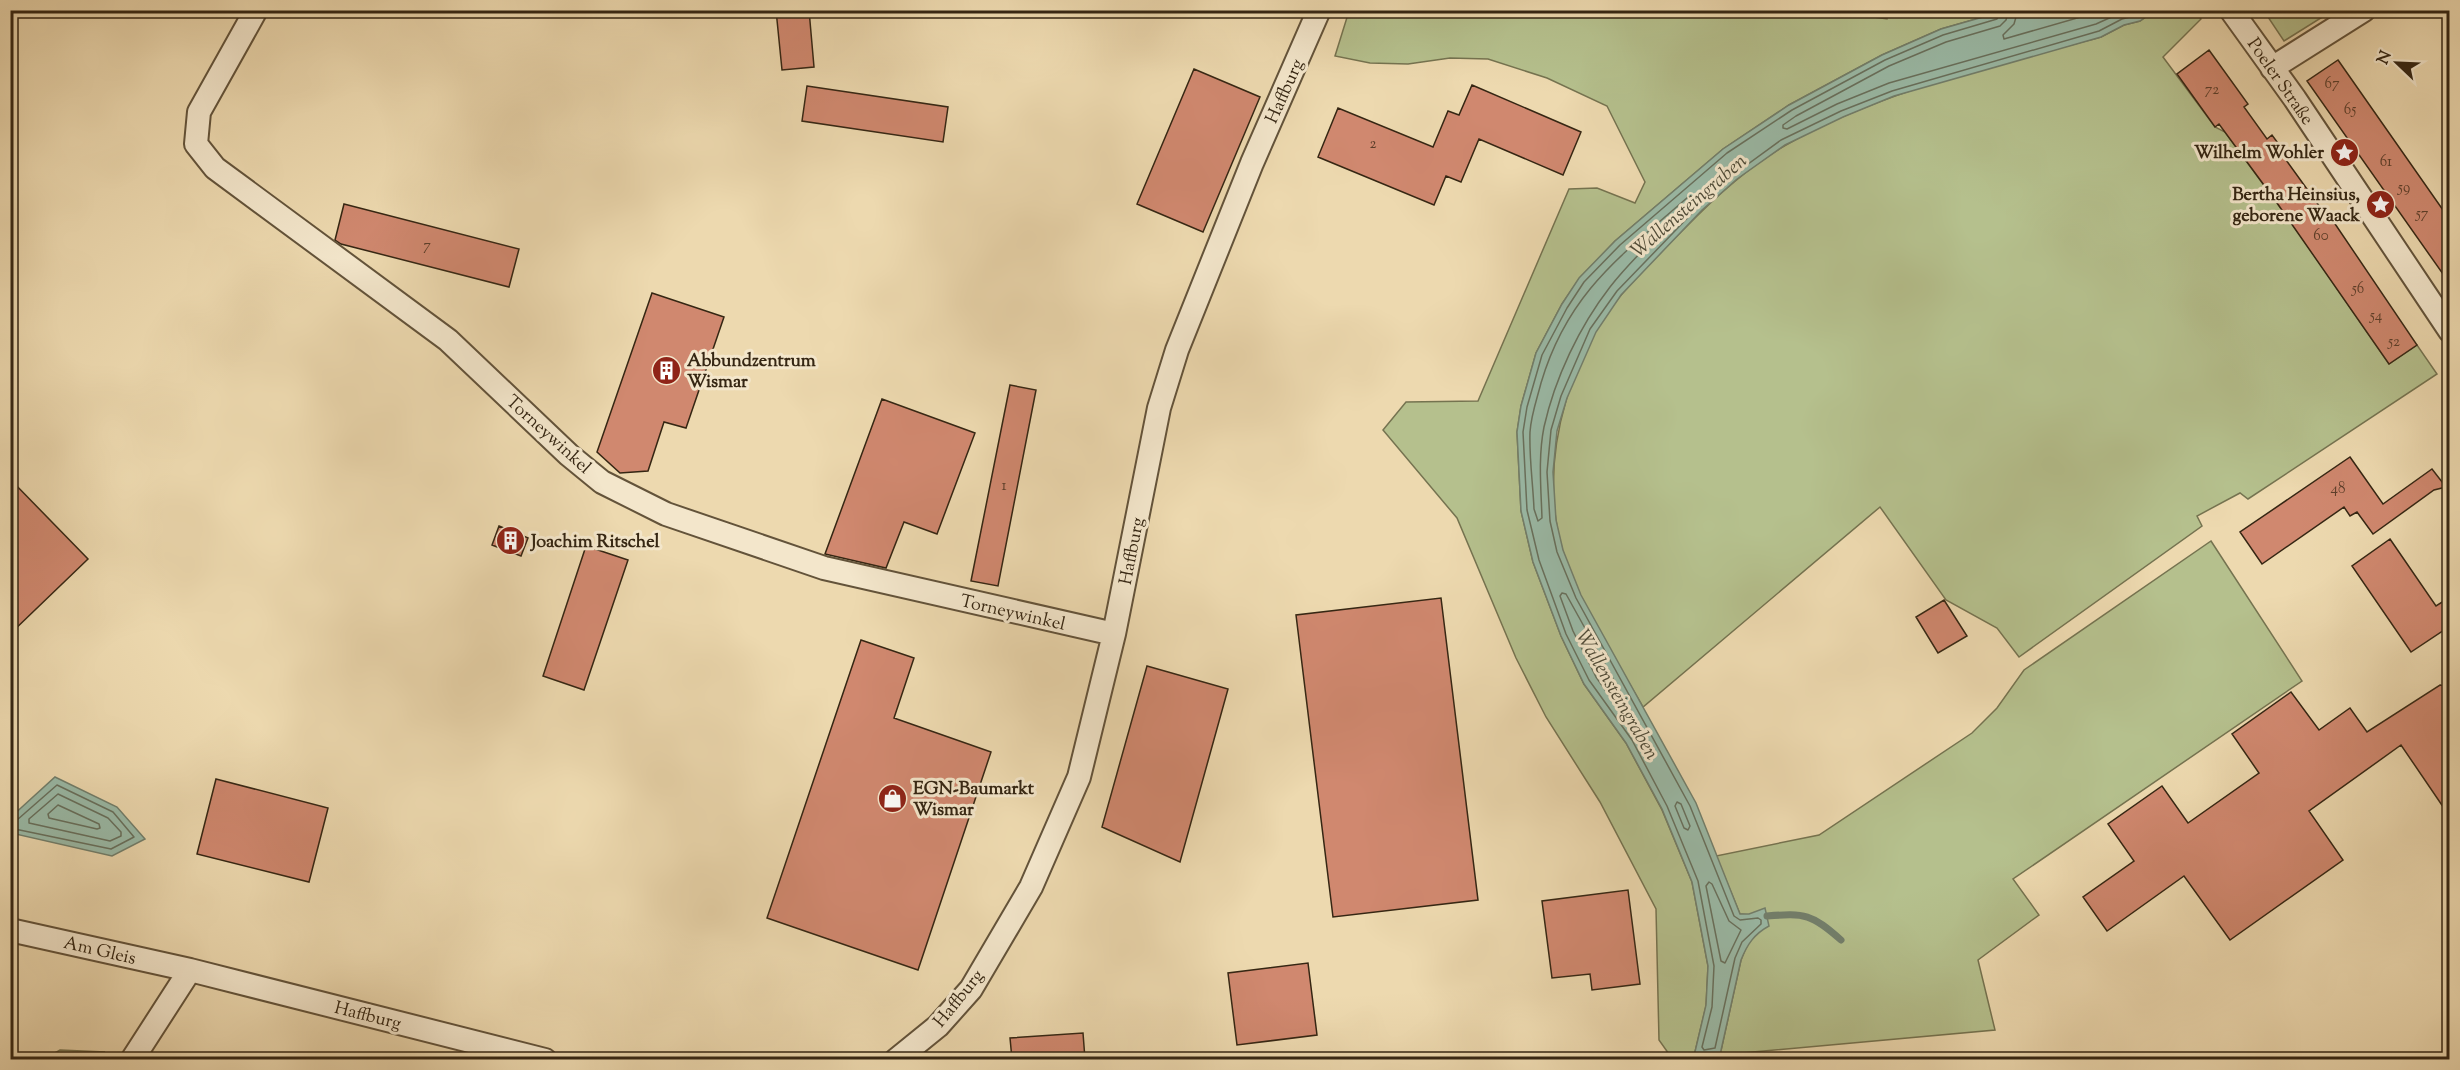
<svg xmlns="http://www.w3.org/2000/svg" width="2460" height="1070" font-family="'Sorts Mill Goudy',serif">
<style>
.green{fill:#b5c08d;stroke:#757350;stroke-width:1.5}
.water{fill:#9abaa7;stroke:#727f6c;stroke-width:1.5}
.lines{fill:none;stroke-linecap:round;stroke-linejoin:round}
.shore{stroke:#68705d;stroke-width:1.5}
.stream{stroke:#727f6c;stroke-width:7}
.building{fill:#d0886f;stroke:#352613;stroke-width:1.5}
.minor-casing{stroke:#63533a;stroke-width:26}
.minor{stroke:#f3e6cb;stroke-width:22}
.labels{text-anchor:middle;stroke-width:6;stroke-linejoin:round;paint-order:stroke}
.number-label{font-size:15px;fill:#5c3e2a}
.street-label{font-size:18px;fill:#352613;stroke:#f3e6cb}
.poi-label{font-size:18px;font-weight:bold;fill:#352613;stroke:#f3e6cb;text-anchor:start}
.water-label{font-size:20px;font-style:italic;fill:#4e4b38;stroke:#f3e6cb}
</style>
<rect width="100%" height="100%" fill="#edd9af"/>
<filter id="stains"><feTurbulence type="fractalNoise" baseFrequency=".00333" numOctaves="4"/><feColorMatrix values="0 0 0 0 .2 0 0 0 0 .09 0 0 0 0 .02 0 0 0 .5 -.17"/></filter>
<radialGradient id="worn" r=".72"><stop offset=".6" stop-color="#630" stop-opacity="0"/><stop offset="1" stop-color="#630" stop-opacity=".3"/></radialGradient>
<path class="green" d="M1825 10 1887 19 1888 11H2004L1941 29 1882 55 1789 105 1723 149 1615 241 1580 278 1562 304 1536 353 1521 406 1517 432 1521 511 1533 562 1561 636 1584 684 1626 743 1662 810 1692 882 1708 966 1706 1006 1694 1056 1671 1057 1659 1040 1656 909 1600 802 1546 717 1516 658 1457 518 1383 430 1406 402 1478 401 1569 189 1597 188 1635 203 1645 182 1607 106 1547 78 1488 59 1450 58 1408 64 1370 63 1335 56 1349 11Z
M2154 11H2195L2201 19 2163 57 2215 127 2225 132 2298 232 2389 364 2417 345 2437 374 2248 499 2240 493 2197 516 2202 526 2019 657 1997 628 1946 600 1880 507 1643 707C1611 651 1565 585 1556 520 1545 443 1572 353 1622 294 1642 271 1664 249 1685 228 1715 197 1749 166 1786 145 1883 90 1994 66 2101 37L2124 25 2140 21Z
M2264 11H2332L2284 41Z
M2211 541 2302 681 2013 879 2039 915 1978 960 1995 1030 1720 1055 1741 960 1747 945 1758 932 1749 915 1740 914 1716 856 1819 835 1972 733 1997 708 2024 670Z
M60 1050 104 1052 99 1059H44Z"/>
<path class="water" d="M2004 11H2154L2140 21 2124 25 2101 37 1894 96 1843 117 1785 145 1737 179 1702 210 1621 295 1596 332 1567 398 1557 431 1553 472 1556 520 1563 550 1581 595 1696 803 1740 914H1749L1765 908 1769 926C1754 934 1747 945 1741 960L1720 1055 1694 1056 1706 1005 1708 966 1692 882 1662 809 1626 743 1584 684 1561 636 1533 562 1521 511 1517 432 1521 406 1536 353 1562 304 1579 278 1615 241 1723 149 1789 105 1882 55 1941 29Z
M55 777 117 807 145 839 112 856 11 833V817Z"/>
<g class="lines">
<path class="shore" d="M2001 10 1997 19 1943 35 1885 60 1792 110 1727 153 1620 245 1584 282 1567 308 1542 355 1527 407 1523 432 1527 510 1539 560 1566 634 1589 680 1632 740 1667 806 1698 881 1714 966 1712 1007 1702 1047 1704 1050 1715 1048 1735 958 1742 942 1761 924V920L1758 918 1740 920 1734 916 1690 806 1576 598 1557 552 1550 521 1547 472 1551 430 1561 396 1590 329 1617 291 1699 206 1733 175 1781 140 1841 111 1892 91 2099 31 2122 19 2138 15 2144 10
M2009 10 2006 20 2000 26 1946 42 1889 66 1796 116 1783 125V128L1787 129 1837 104 1889 83 2096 24 2127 10
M2018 10 2014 24 2003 35 2004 39 2105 10
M1688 197H1692V201C1665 229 1634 256 1610 287 1579 327 1555 378 1544 427 1538 457 1541 488 1542 518L1538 521 1534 509C1533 484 1529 457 1530 432 1531 415 1537 399 1541 383 1568 292 1621 256 1688 197Z
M1562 593 1566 594 1641 729 1639 733 1635 732 1596 677 1573 631 1560 596Z
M58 794 108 818 121 832V836L110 841 29 823V819Z
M1677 802 1681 804 1690 826 1688 830 1684 828 1675 806Z
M58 805 99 824 100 828 97 829 49 818 48 814Z
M10 821 17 820 57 785 113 812 134 837 111 849 10 828
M1709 882 1712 884 1729 921 1741 930 1725 963 1721 961 1706 886Z"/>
<path class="stream" d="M1767 916C1805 913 1812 914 1841 940"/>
</g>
<path class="building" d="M776 10H809L814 67 782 70Z
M2209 50 2248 104 2244 107 2267 139 2272 135 2289 158 2286 160 2325 214 2327 212 2417 345 2389 364 2275 200 2219 124 2215 127 2177 74Z
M2338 60 2450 220V284L2307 81Z
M1194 69 1260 97 1203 232 1137 204Z
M1472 85 1581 132 1563 175 1479 139 1461 182 1446 176 1434 205 1318 157 1338 108 1433 147 1448 111 1459 115Z
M807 86 948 107 943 142 802 121Z
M344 204 519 249 509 287 341 244 335 240Z
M652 293 724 317 686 428 664 422 648 471 620 473 597 452Z
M1010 385 1036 390 998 586 971 581Z
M882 399 975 433 937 534 904 522 886 568 825 554Z
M2350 457 2383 504 2432 469 2446 487 2434 490 2373 534 2357 512 2350 516 2344 507 2262 564 2240 532Z
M10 479 88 559 10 634Z
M499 526 528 538 521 556 492 545Z
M2390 539 2436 606 2450 597V626L2411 652 2352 566Z
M586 546 628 560 584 690 543 676Z
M1441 598 1478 900 1333 917 1296 615Z
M1944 600 1967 636 1938 653 1916 617Z
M861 640 914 658 894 718 991 752 918 970 767 918Z
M1147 666 1228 689 1180 862 1102 827Z
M2440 685 2450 687V817L2401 745 2309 811 2343 860 2230 940 2184 876 2107 931 2083 897 2134 861 2108 824 2162 786 2188 823 2259 773 2232 734 2291 692 2319 730 2350 708 2367 732Z
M216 779 328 808 309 882 197 854Z
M1628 890 1640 984 1592 990 1590 974 1552 978 1542 901Z
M1308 963 1317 1035 1237 1045 1228 973Z
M1083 1033 1085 1059H1012L1010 1038Z"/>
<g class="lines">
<defs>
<path id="minor" d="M256 10 199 112 196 144 215 168 448 340 569 455 602 482 666 514 824 568 1114 634
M2231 10 2295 99 2450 331
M2272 68 2364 10
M10 930 190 970 545 1060
M132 1060 190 970
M896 1060 938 1026 971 989 1031 887 1079 777 1114 634 1159 408 1177 350 1252 163 1319 10"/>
</defs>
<use href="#minor" class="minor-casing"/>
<use href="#minor" class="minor"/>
</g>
<defs>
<symbol id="sight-disc" viewBox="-11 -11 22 22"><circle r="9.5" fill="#8f2418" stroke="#f3e6cb"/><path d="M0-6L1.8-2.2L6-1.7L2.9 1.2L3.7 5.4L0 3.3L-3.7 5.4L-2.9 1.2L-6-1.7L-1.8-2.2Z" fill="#fff"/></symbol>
<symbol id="building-disc" viewBox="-11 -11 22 22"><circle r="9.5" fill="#8f2418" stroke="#f3e6cb"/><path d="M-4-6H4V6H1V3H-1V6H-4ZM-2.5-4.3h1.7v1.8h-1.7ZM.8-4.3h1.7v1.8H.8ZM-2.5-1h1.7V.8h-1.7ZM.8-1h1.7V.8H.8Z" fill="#fff"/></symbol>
<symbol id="shop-disc" viewBox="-11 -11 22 22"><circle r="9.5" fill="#8f2418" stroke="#f3e6cb"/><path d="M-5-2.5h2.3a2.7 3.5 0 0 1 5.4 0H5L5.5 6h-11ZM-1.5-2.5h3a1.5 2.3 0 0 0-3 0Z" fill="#fff"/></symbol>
</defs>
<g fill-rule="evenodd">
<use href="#sight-disc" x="2328" y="136" width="33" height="33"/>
<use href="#sight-disc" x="2364" y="188" width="33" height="33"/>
<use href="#building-disc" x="650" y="354" width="33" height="33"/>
<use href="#building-disc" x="494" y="524" width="33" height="33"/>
<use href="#shop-disc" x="876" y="782" width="33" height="33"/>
</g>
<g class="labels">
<g class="number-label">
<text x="2332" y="88">67</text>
<text x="2212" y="94">72</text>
<text x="2350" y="114">65</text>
<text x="1373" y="148">2</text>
<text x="2386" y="166">61</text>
<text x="2404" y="192">59</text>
<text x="2422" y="218">57</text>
<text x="2321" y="240">60</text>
<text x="427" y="250">7</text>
<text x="2358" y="293">56</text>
<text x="2376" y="320">54</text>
<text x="2394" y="346">52</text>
<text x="1004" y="490">1</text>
<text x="2338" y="493">48</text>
</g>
<g class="street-label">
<text transform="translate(2281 81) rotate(55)" y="6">Poeler Straße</text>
<text transform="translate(1284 91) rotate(-66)" y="6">Haffburg</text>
<text transform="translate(549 434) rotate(42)" y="6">Torneywinkel</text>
<text transform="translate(1131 551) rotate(-79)" y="6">Haffburg</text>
<text transform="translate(1013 612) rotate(13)" y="6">Torneywinkel</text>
<text transform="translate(100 950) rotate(13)" y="6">Am Gleis</text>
<text transform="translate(958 998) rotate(-51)" y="6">Haffburg</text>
<text transform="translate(368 1015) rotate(14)" y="6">Haffburg</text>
</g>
<g class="poi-label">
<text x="2324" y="158" text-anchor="end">Wilhelm Wohler</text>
<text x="2360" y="200" text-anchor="end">Bertha Heinsius,<tspan x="2360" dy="21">geborene Waack</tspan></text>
<text x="687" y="366">Abbundzentrum<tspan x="687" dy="21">Wismar</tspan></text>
<text x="531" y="547">Joachim Ritschel</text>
<text x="913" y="794">EGN-Baumarkt<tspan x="913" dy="21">Wismar</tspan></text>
</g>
<g class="water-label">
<text transform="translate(1688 205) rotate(-41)" y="7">Wallensteingraben</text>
<text transform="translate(1618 694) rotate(60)" y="7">Wallensteingraben</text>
</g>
</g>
<rect width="2460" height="1070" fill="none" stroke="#edd9af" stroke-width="36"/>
<rect x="12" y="12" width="2436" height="1046" fill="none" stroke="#352613" stroke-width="3"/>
<rect x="18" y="18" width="2424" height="1034" fill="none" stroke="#352613" stroke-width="1.5"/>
<g transform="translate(2397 63) rotate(293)" stroke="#f3e6cb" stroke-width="4.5" paint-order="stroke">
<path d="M0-4.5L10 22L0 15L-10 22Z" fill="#352613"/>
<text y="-9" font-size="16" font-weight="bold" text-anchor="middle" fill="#352613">N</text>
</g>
<rect width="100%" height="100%" filter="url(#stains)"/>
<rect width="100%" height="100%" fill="url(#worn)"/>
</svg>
